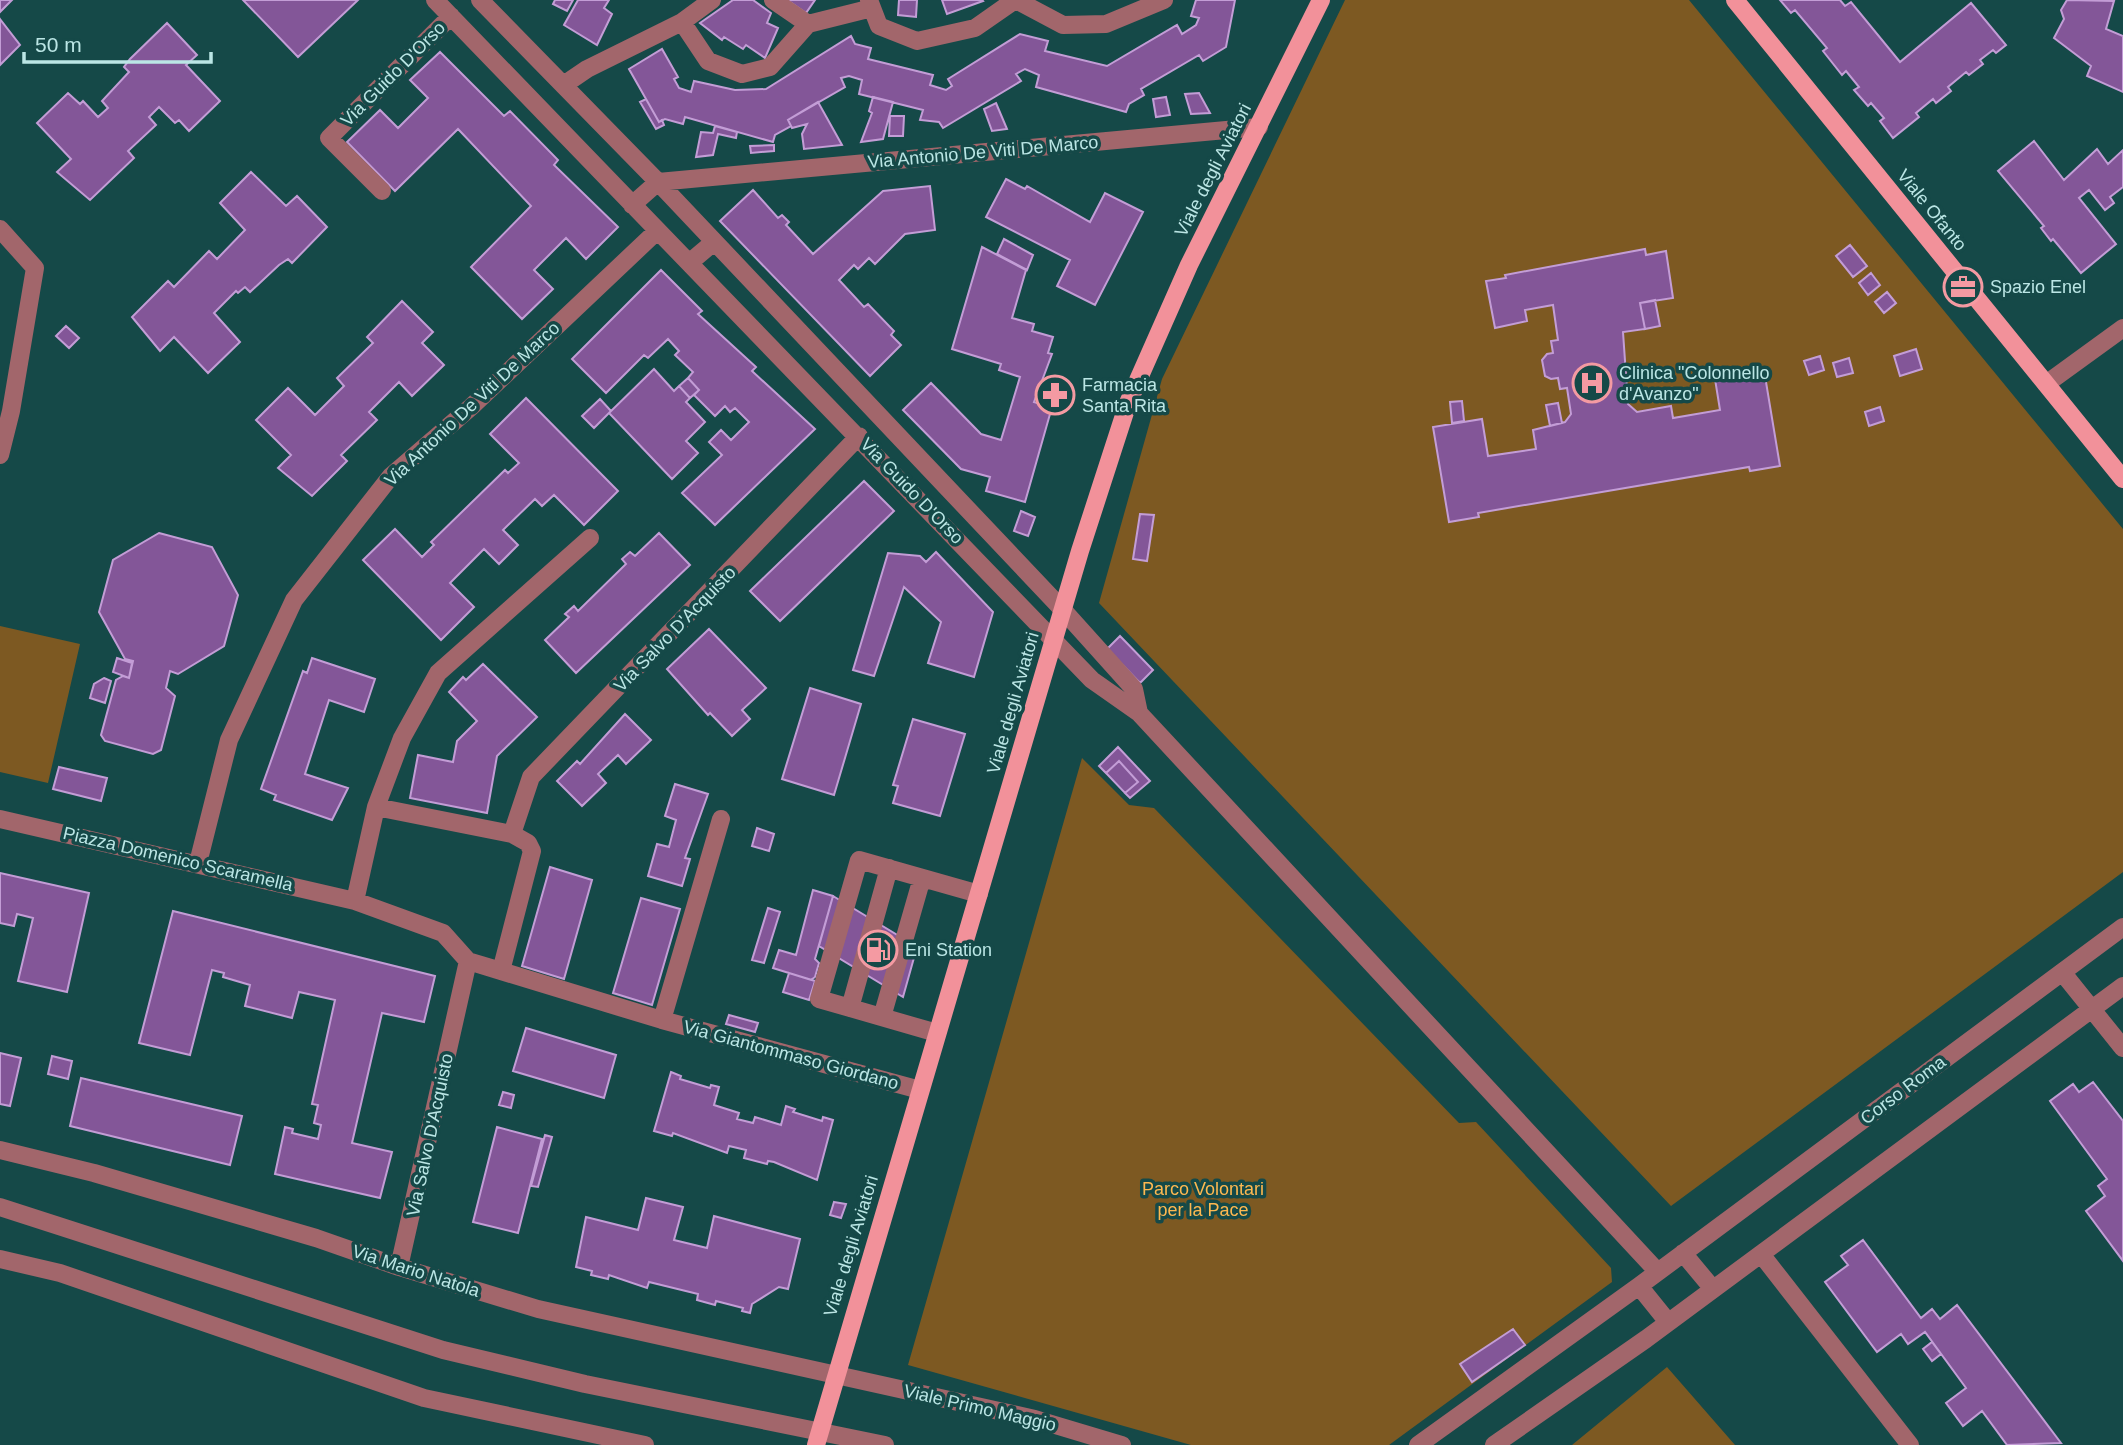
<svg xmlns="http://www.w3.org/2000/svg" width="2123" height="1445" font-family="Helvetica,sans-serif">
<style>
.green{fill:#7d5922}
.building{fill:#835698;stroke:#c39dd6;stroke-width:2}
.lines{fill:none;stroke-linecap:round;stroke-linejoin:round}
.minor{stroke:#a2666b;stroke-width:18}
.major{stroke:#f2919a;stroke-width:18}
.labels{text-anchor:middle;stroke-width:7;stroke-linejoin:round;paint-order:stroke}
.street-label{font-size:18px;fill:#bbe6e5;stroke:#154948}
.poi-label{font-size:18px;fill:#bbe6e5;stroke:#154948;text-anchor:start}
.park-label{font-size:18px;fill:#fdb850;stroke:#154948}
</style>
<rect width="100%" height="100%" fill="#154948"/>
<path class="green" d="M1345 0H1689L2123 529V872L1671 1206 1099 603 1162 379Z
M0 626 80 644 48 783 0 772Z
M1082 758 1129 805 1154 808 1459 1123 1476 1122 1611 1268 1612 1282 1389 1445H1191L908 1365Z
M1667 1367 1735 1445H1572Z"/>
<path class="building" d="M0 0H12L0 12Z
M243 0H358L298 57Z
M555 0H573L567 11 553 4Z
M578 0H609L604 8 612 14 597 45 564 25Z
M733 0H753L771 13 767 23 778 28 765 58 746 45 743 49 724 37 722 40 700 23Z
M787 0H815L806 13Z
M899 0H917L916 17 898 15Z
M942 0H982L983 1 947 14Z
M1196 0H1235L1226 47 1203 61 1199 55 1141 89 1144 95 1129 104 1126 112 1036 87 1039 75 1025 69 1016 74 1021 81 943 128 939 122 920 120 923 110 859 94 862 80 849 76 841 78 845 87 788 120 791 126 775 135 773 142 685 117 683 124 665 119 659 122 629 69 662 49 678 77 674 79 679 88 691 92 694 81 735 90 766 89 851 36 855 44 871 48 868 59 933 75 930 85 946 90 952 86 948 79 1020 34 1048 41 1045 51 1107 66 1177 25 1182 34 1196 25 1199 18 1191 16Z
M1780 0H1840L1845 6 1851 2 1900 62 1971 3 2006 45 1996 53 1993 50 1980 60 1983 64 1969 75 1966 72 1948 87 1951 91 1936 103 1933 99 1916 113 1919 117 1893 138 1880 121 1884 118 1871 103 1868 106 1854 90 1859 87 1846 71 1842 75 1823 51 1827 48 1795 10 1791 13Z
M2067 0 2114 1 2106 29 2123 36V92L2087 76 2091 66 2054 38 2064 19 2061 10Z
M0 19 20 45 0 65Z
M167 23 197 55 186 65 220 101 189 131 179 120 175 123 159 107 149 117 156 125 128 151 134 158 90 200 57 172 71 159 37 123 68 93 80 104 83 101 98 117 108 108 102 101 129 72 124 67 130 59Z
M440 52 504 116 510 111 558 160 554 165 618 227 586 259 566 238 534 270 553 289 522 319 471 267 531 206 458 129 395 191 347 142 380 110 398 128 428 98 410 80Z
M1199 93 1210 113 1191 114 1185 94Z
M873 97 893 102 883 139 861 142 872 113 869 111Z
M1166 97 1170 115 1156 117 1153 99Z
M646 99 659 122 662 120 664 125 656 129 640 102Z
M818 102 842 145 804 149 802 134 807 124 792 128 788 120Z
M996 103 1007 129 992 131 984 109Z
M890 116H904L903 136H889Z
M715 126 737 132 736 138 718 134 713 155 696 157 701 132 713 133Z
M2034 141 2064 180 2097 149 2108 164 2123 150V187L2110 197 2114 203 2105 210 2089 190 2079 198 2116 244 2081 273 2053 239 2051 241 2041 228 2044 226 1998 171Z
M774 145V151L751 153 750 146Z
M251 172 286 206 297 196 327 227 292 263 288 259 279 265 250 292 245 287 238 293 236 291 214 313 240 342 208 373 174 337 160 351 132 317 168 281 174 287 209 251 217 259 245 230 220 203Z
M1006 179 1025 189 1027 186 1090 222 1105 193 1143 212 1095 305 1057 286 1070 260 986 217Z
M930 186 935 230 905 234 875 264 869 258 858 269 854 265 839 280 864 307 868 304 894 331 891 335 901 345 870 376 720 221 753 190 778 218 782 215 789 222 786 225 813 254 883 191Z
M1004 239 1033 255 1027 270 997 254Z
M1850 245 1867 266 1853 277 1836 256Z
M982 247 1026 270 1012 318 1034 324 1032 331 1053 337 1048 353 1052 354 1034 402 1052 407 1025 502 986 491 990 477 961 469 903 410 931 383 981 434 1001 440 1020 377 999 370 1001 364 952 349Z
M1645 249 1646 255 1666 251 1673 298 1640 303 1645 329 1623 332 1628 404 1637 412 1671 406 1673 418 1720 410 1715 379 1764 370 1780 466 1750 471 1749 467 1478 513 1479 517 1449 522 1433 427 1482 419 1488 456 1536 449 1533 430 1565 422 1571 414 1567 388 1560 389 1558 378 1551 379 1545 376 1542 360 1547 354 1553 353 1551 341 1558 340 1553 305 1525 310 1527 321 1495 328 1486 281 1506 278 1505 275Z
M661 270 702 311 698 314 756 367 752 371 815 429 715 525 682 493 722 455 709 442 721 430 731 440 749 422 735 408 730 412 725 406 715 416 694 395 699 390 688 378 693 372 675 355 679 351 668 339 648 358 644 355 606 393 572 359Z
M1871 273 1880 285 1868 295 1859 283Z
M1887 292 1896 303 1884 313 1875 302Z
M1655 300 1660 326 1645 329 1640 303Z
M402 301 433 332 422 343 444 365 412 396 399 382 369 412 377 420 341 455 347 461 312 496 278 468 291 455 256 420 288 388 315 415 344 386 337 378 373 343 367 337Z
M66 326 79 338 69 348 56 336Z
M1916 349 1922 369 1900 376 1894 356Z
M1820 356 1824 370 1809 375 1804 361Z
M1849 358 1853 373 1837 377 1833 363Z
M654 369 674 391 679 386 690 398 686 402 705 422 686 441 698 453 672 479 609 413Z
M688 378 699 390 690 398 679 386Z
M526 398 618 491 584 525 554 495 542 506 535 499 503 530 518 545 499 564 484 549 450 583 474 607 441 640 363 560 395 529 422 557 434 545 431 542 505 470 508 473 519 463 490 434Z
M600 399 611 411 594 428 582 416Z
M1462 401 1464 421 1452 423 1450 402Z
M1558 403 1562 423 1550 426 1546 405Z
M1880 407 1884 421 1869 426 1865 412Z
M864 481 894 511 780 621 750 591Z
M1021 511 1035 517 1028 536 1014 531Z
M1140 514 1154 515 1147 561 1133 559Z
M159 533 212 547 238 595 224 646 178 674 170 671 166 688 175 696 161 750 153 754 105 741 101 735 116 680 123 676 129 678 133 661 125 659 99 612 113 560Z
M659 533 690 565 576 673 545 640 569 617 565 614 574 606 578 611 626 564 622 559 630 552 635 556Z
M936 552 993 612 974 677 928 663 941 622 904 587 874 676 853 670 888 553 920 556 926 562Z
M709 629 766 688 742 710 750 719 732 736 710 713 708 715 667 669Z
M1120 636 1153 670 1140 683 1107 649Z
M117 658 132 663 129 678 113 672Z
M312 658 375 679 364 712 329 700 305 774 348 788 332 820 274 800 276 795 261 789 303 671 307 673Z
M483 664 537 717 497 756 487 813 410 798 418 755 453 762 457 741 477 721 449 692 463 677 466 680Z
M104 678 111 681 105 703 90 698 94 684Z
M810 688 861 704 834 795 782 779Z
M625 714 651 740 626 764 618 755 598 774 606 783 582 806 557 781 577 761 580 764Z
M913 719 965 734 940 816 893 803 898 786 893 785Z
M1118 747 1150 781 1130 798 1125 793 1138 782 1119 761 1106 773 1099 766Z
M1119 761 1138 782 1125 793 1106 773Z
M59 767 107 778 101 801 53 789Z
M675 784 708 794 685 858 690 859 682 886 648 876 657 844 669 847 676 820 665 816Z
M757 828 774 834 769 851 752 846Z
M550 867 592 880 564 979 522 966Z
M0 873 89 893 67 992 18 981 33 918 17 914 14 926 0 923Z
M813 890 833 896 815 959 819 963 815 977 811 980 773 968 779 950 796 955Z
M833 896 917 947 903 997 819 946Z
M641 898 680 909 652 1005 613 993Z
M768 908 780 912 764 963 752 960Z
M173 911 435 976 424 1022 382 1013 352 1143 392 1152 380 1198 275 1174 285 1127 293 1129 292 1133 318 1139 321 1125 314 1123 318 1105 312 1104 335 1000 299 992 292 1018 245 1006 250 985 223 977 224 973 212 970 190 1055 139 1043Z
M789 973 815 981 809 1000 783 992Z
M729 1015 758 1023 755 1032 726 1024Z
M526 1028 616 1055 604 1098 513 1071Z
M0 1053 21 1058 10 1106 0 1104Z
M52 1056 72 1061 68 1079 48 1074Z
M671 1072 681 1076 680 1079 710 1088 711 1085 719 1087 714 1105 739 1113 737 1119 753 1123 755 1117 781 1125 786 1106 795 1109 793 1112 822 1121 823 1117 833 1120 817 1180 774 1162 768 1161 767 1164 744 1158 746 1150 729 1146 727 1153 673 1133 672 1136 654 1131Z
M81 1078 242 1116 230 1165 70 1126Z
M2093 1082 2123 1121V1261L2086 1211 2105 1196 2098 1186 2107 1179 2050 1101 2073 1084 2079 1092Z
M503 1092 514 1095 511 1108 499 1105Z
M497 1127 542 1139 518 1233 473 1222Z
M545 1135 552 1137 538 1187 531 1186Z
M646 1198 683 1207 674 1240 707 1248 714 1216 800 1239 788 1289 779 1287 752 1304 750 1313 742 1311 743 1308 716 1301 715 1305 697 1300 698 1294 649 1282 647 1288 609 1275 608 1279 591 1275 592 1271 576 1267 586 1217 638 1230Z
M834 1202 846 1204 841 1218 830 1215Z
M1863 1240 1921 1318 1932 1309 1940 1319 1957 1305 2061 1443 2007 1445 1982 1411 1963 1426 1946 1403 1966 1388 1925 1332 1908 1344 1901 1334 1877 1352 1825 1282 1848 1265 1841 1256Z
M1513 1329 1525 1345 1472 1382 1460 1364Z
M1932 1342 1941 1354 1932 1361 1923 1349Z"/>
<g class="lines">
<path class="minor" d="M435 0 1092 680 1139 713
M480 0 658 182 1063 610 1134 689 1139 713 1658 1272
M712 0 682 22 708 61 742 74 770 67 808 24 872 8
M773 0 808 24
M869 0 879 26 917 41 975 28 1015 0
M1016 0 1063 25 1106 24 1164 0
M565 84 587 69 682 22
M382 191 329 138 451 16
M632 205 658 182 1259 127
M0 229 35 268 11 411 0 455
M689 263 714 242
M2046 384 2123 328
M376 807 402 738 438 673 590 538
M0 819 355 901 443 933 468 961
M512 834 531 777 859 436
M198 863 229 740 294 600 391 476 471 407 657 231
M355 901 376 807 512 834 528 843 532 851 501 971
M468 961 662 1020 920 1090
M2062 972 2123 1048
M850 1008 889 868
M882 1017 922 878
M662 1020 721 819
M937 1033 819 999 859 860 979 894
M0 1150 94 1173 316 1238 399 1267 538 1309 1035 1419 1122 1445
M0 1207 443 1350 585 1384 885 1445
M1683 1253 1713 1289
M1761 1254 1910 1445
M0 1259 60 1273 424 1398 645 1445
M399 1267 468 961
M1639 1286 1668 1322
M1418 1445 1639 1286 2123 927
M1494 1445 1646 1339 2123 986"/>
<path class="major" d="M1735 0 2123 479
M816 1445 1080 551 1128 403 1189 265 1321 0"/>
</g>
<defs>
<symbol id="office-ring" viewBox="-11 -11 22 22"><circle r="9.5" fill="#154948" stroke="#f49aa2" stroke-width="1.5"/><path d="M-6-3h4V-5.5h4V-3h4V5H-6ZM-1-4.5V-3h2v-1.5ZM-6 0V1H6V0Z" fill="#f49aa2"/></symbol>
<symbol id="hospital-ring" viewBox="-11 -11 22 22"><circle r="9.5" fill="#154948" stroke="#f49aa2" stroke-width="1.5"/><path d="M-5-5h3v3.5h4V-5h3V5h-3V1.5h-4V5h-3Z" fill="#f49aa2"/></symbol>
<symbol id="pharmacy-ring" viewBox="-11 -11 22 22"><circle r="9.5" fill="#154948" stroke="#f49aa2" stroke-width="1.5"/><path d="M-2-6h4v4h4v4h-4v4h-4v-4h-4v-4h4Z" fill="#f49aa2"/></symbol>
<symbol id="fuel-ring" viewBox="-11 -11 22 22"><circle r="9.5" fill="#154948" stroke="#f49aa2" stroke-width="1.5"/><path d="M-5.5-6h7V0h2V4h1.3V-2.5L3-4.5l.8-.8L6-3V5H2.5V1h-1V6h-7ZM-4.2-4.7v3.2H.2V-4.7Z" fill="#f49aa2"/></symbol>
</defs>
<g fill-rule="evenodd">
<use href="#office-ring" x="1941" y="265" width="44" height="44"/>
<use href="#hospital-ring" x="1570" y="361" width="44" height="44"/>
<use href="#pharmacy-ring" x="1033" y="373" width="44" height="44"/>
<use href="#fuel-ring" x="856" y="928" width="44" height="44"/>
</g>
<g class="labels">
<g class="street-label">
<text transform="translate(393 74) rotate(-45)" y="6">Via Guido D'Orso</text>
<text transform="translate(983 152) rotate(-5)" y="6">Via Antonio De Viti De Marco</text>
<text transform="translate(1213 170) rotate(-63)" y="6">Viale degli Aviatori</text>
<text transform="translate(1932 210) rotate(51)" y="6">Viale Ofanto</text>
<text transform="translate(472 404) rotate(-43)" y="6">Via Antonio De Viti De Marco</text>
<text transform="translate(912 491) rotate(46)" y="6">Via Guido D'Orso</text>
<text transform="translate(675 629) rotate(-46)" y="6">Via Salvo D'Acquisto</text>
<text transform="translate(1013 703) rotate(-74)" y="6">Viale degli Aviatori</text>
<text transform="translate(178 859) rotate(13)" y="6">Piazza Domenico Scaramella</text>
<text transform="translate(791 1055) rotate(15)" y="6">Via Giantommaso Giordano</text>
<text transform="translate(1903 1090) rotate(-37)" y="6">Corso Roma</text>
<text transform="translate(430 1135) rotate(-78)" y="6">Via Salvo D'Acquisto</text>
<text transform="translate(851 1246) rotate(-73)" y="6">Viale degli Aviatori</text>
<text transform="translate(416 1271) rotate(18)" y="6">Via Mario Natola</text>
<text transform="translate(980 1408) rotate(13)" y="6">Viale Primo Maggio</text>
</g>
<g class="poi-label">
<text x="1990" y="293">Spazio Enel</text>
<text x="1619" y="379">Clinica "Colonnello<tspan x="1619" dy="21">d'Avanzo"</tspan></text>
<text x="1082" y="391">Farmacia<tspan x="1082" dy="21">Santa Rita</tspan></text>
<text x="905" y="956">Eni Station</text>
</g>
<g class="park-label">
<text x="1203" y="1195">Parco Volontari<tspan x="1203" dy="21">per la Pace</tspan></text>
</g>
</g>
<path d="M24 52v10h187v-10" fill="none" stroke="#bbe6e5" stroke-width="3.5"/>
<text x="35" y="52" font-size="21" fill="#bbe6e5" stroke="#154948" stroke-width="5" paint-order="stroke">50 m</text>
</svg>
